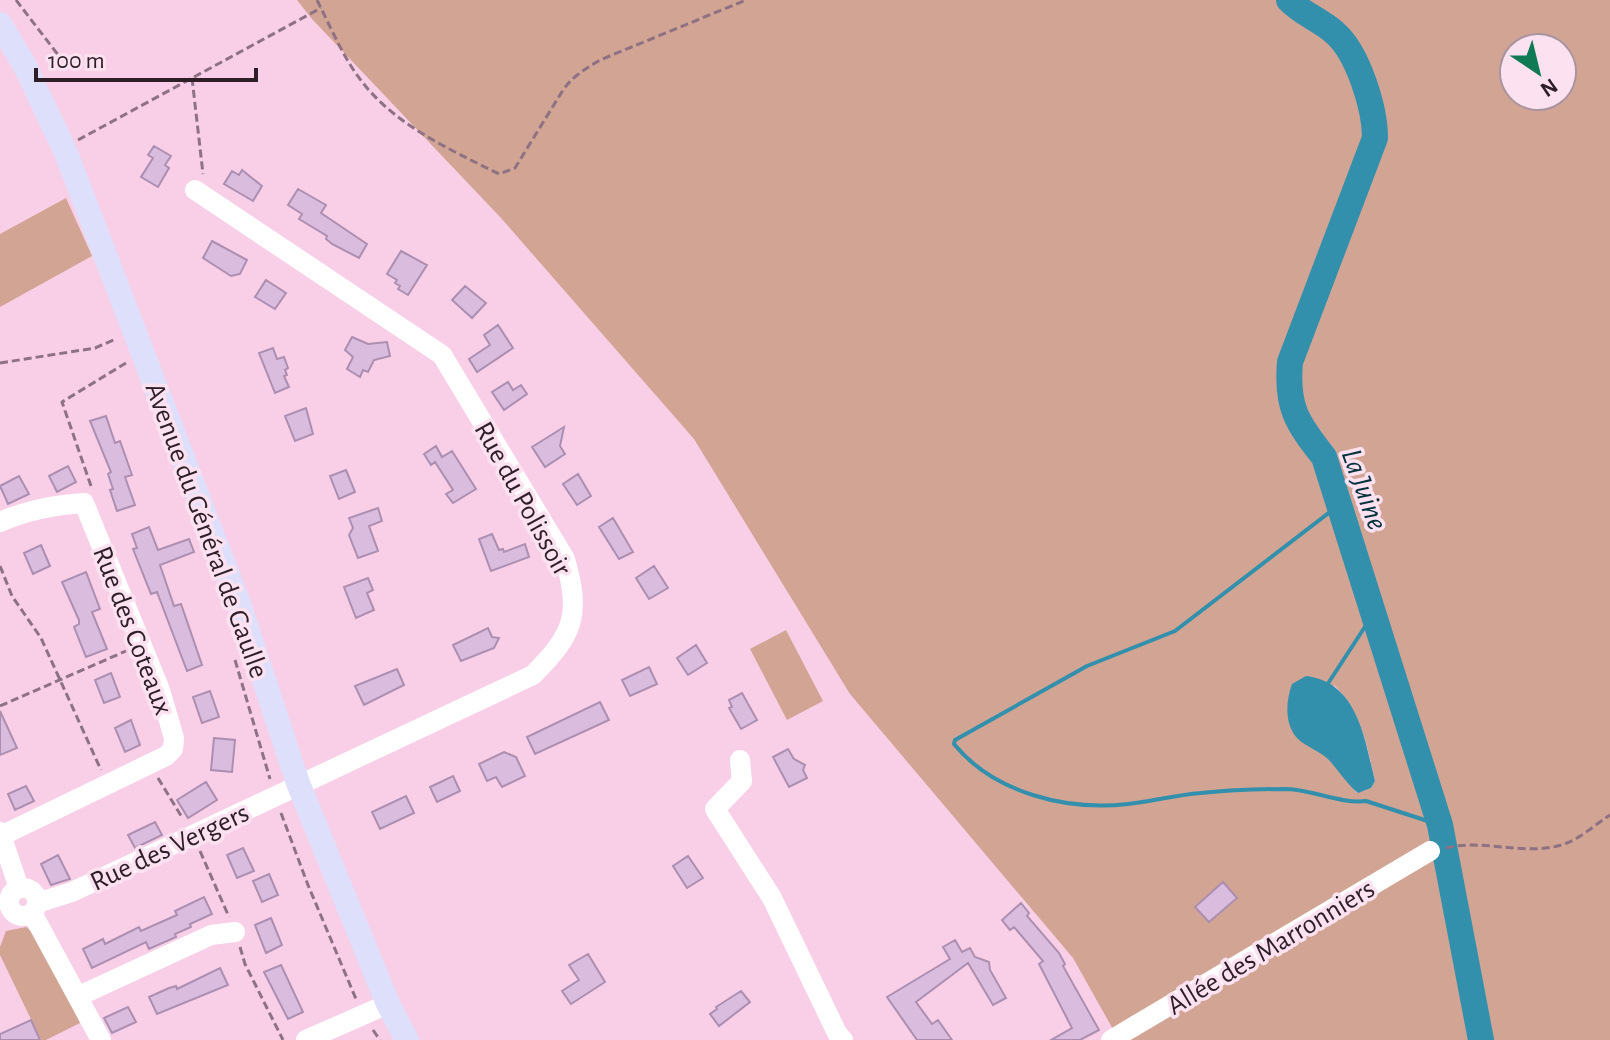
<svg xmlns="http://www.w3.org/2000/svg" width="1610" height="1040" font-family="'Alegreya Sans',sans-serif">
<style>
.green{fill:#d1a493;fill-rule:evenodd}
.water{fill:#3390ad}
.lines{fill:none;stroke-linecap:round;stroke-linejoin:round}
.stream{stroke:#3390ad;stroke-width:4}
.river{stroke:#3390ad;stroke-width:26}
.building{fill:#dabcdf;stroke:#ac8fb0;stroke-width:2}
.path{stroke:#8e7283;stroke-width:3;stroke-dasharray:8 4;stroke-linecap:butt}
.minor{stroke:#fff;stroke-width:20}
.major{stroke:#dedffa;stroke-width:24}
.labels{text-anchor:middle;stroke-width:7;stroke-linejoin:round;paint-order:stroke}
.street-label{font-size:28px;fill:#2d1e27;stroke:#fce2f1}
.water-label{font-size:30px;font-style:italic;fill:#05313d;stroke:#fce2f1}
</style>
<rect width="100%" height="100%" fill="#f9cfe8"/>
<path class="green" d="M297 0H1610V1040H1119L1073 958 850 694 694 439 501 218 312 19ZM1514 48H1562V96H1514ZM1334 685C1361 711 1367 745 1375 781L1371 788 1357 793 1328 758Z
M66 198 92 256 0 307V234Z
M786 630 823 701 787 720 750 649Z
M26 927 41 939 80 1023 46 1040H41L0 955V947L6 931Z"/>
<path class="water" d="M1306 676C1358 682 1365 740 1375 781L1371 788 1358 793C1346 783 1339 771 1329 760 1320 751 1306 747 1297 738 1284 723 1286 701 1292 684Z"/>
<g class="lines">
<path class="stream" d="M1339 505 1175 631 1087 666 955 740 954 744C994 793 1066 811 1128 804 1152 801 1176 795 1201 793 1229 790 1259 789 1287 789 1314 790 1340 804 1366 801L1440 825
M1327 685 1374 613"/>
<path class="river" d="M1289 0C1302 14 1321 20 1335 33 1358 53 1375 108 1375 138L1290 362C1286 407 1297 423 1324 457L1440 825 1481 1040"/>
</g>
<path class="building" d="M154 146 171 156 165 165 169 168 158 187 141 177 153 158 148 155Z
M242 170 262 186 253 201 224 184 232 171 239 175Z
M298 189 326 205 321 213 367 244 359 258 332 244 326 239 327 236 299 219 302 214 288 205Z
M212 241 247 260 240 274 231 276 203 258Z
M401 251 427 265 408 295 398 289 400 286 395 283 397 280 387 274Z
M266 280 286 293 275 309 255 297Z
M465 286 486 303 472 318 452 300Z
M498 325 513 348 477 372 469 359 490 345 484 335Z
M352 337 368 344 387 342 390 356 374 360 368 372 363 370 360 377 347 369 353 357 345 350Z
M273 348 277 359 284 357 288 368 285 370 287 375 284 376 289 387 275 393 259 353Z
M508 382 513 390 521 385 527 394 504 410 492 392Z
M306 408 313 434 295 441 285 416Z
M106 416 115 443 120 441 132 475 125 477 135 505 117 511 110 490 113 489 108 474 111 472 90 421Z
M564 427 560 446 565 454 545 467 532 447Z
M436 446 442 457 452 451 476 489 453 503 446 494 453 490 435 462 431 465 424 454Z
M68 466 76 482 57 492 49 476Z
M346 470 355 492 339 499 330 476Z
M578 474 591 496 577 505 563 484Z
M19 476 29 494 8 504 0 486Z
M378 508 382 521 369 526 378 551 358 558 349 535 353 528 349 518Z
M613 518 633 552 619 559 599 527Z
M149 527 158 550 189 539 194 552 160 565 174 606 181 604 202 665 187 671 157 592 151 594 133 549 137 548 132 534Z
M492 534 499 550 503 549 504 552 525 544 529 557 491 571 479 539Z
M41 545 50 566 33 574 24 553Z
M654 566 668 588 649 599 636 578Z
M86 572 100 609 92 612 107 649 86 657 74 627 79 624V620L62 582Z
M368 578 373 590 367 593 374 610 356 618 344 587Z
M488 628 492 637 499 638 494 648 461 661 453 645Z
M696 645 707 663 688 675 677 658Z
M649 667 657 684 630 696 622 680Z
M397 669 404 685 364 705 355 686Z
M111 673 120 697 104 703 95 680Z
M210 691 219 717 202 723 193 697Z
M742 693 757 720 741 729 729 708 732 707 729 700Z
M600 702 609 720 535 754 527 737Z
M0 711 17 748 0 755Z
M131 720 140 745 125 752 115 728Z
M214 738 235 740 232 772 211 770Z
M788 749 794 759 805 765 803 770 807 778 789 787 773 757Z
M504 752 516 757 525 776 502 787 496 777 487 781 479 764Z
M453 776 460 791 437 802 430 787Z
M206 782 217 800 188 818 177 800Z
M26 786 34 801 15 810 8 794Z
M406 796 414 813 380 829 372 812Z
M155 822 162 835 135 848 128 835Z
M243 848 254 871 237 878 227 855Z
M58 855 70 879 51 885 41 864Z
M688 856 703 878 687 888 673 866Z
M269 874 278 895 262 902 253 881Z
M1223 882 1237 898 1209 922 1195 907Z
M204 897 212 914 190 924 191 927 175 934 176 937 149 949 146 942 92 968 83 949 103 939 105 944 139 927 141 931 177 915 175 911Z
M1021 903 1029 913 1027 916 1059 953 1065 964 1063 966 1099 1030 1080 1040H1051L1072 1028 1039 964 1043 961 1014 927 1010 930 1002 920Z
M271 918 282 945 266 953 255 925Z
M955 940 962 952 970 948 975 957 989 962 990 970 1006 998 993 1005 968 963 916 1002 932 1024 938 1020 952 1040H917L887 997 950 959 943 947Z
M588 954 605 982 571 1004 562 991 579 980 569 965Z
M281 965 303 1012 288 1019 264 972Z
M220 968 228 985 157 1014 149 997 169 988 176 986 177 989Z
M741 991 750 1002 719 1026 710 1014 717 1009 716 1007Z
M128 1007 136 1022 112 1033 104 1018Z
M31 1020 40 1040H0V1034Z"/>
<g class="lines">
<path class="path" d="M16 0 62 60
M317 0C328 22 338 45 351 66 385 121 443 146 499 174L515 168 563 90C573 76 585 69 600 60L746 0
M192 78 203 174
M78 140 321 8
M0 363 95 348 116 339
M91 486 62 402 126 363
M0 566 12 596 41 638 101 770
M235 660 270 779
M0 706 126 651
M158 778 183 819
M281 813 308 885 356 999
M1446 848C1485 838 1528 858 1567 843 1582 837 1596 824 1610 815
M200 851 229 917
M240 947 245 964 283 1040
M373 1030 380 1040"/>
<path class="minor" d="M0 522C27 510 55 505 84 503L160 690 174 738 173 749 166 756 1 836
M740 760 742 781 715 809 772 898 837 1033 843 1040
M0 832 19 888
M9 902a14 14 0 1 1 28 0a14 14 0 1 1-28 0Z
M37 903 72 892 533 675C574 634 581 615 565 559L442 355 195 190
M32 913 101 1040
M79 996 211 935 235 932
M306 1040 388 1004
M1111 1040 1430 851"/>
<path class="major" d="M0 24 25 66 66 153 239 604 298 783 388 1004 407 1040"/>
</g>
<g class="labels">
<g class="street-label">
<text transform="translate(524 498) rotate(61)" y="10">Rue du Polissoir</text>
<text transform="translate(208 530) rotate(70)" y="10">Avenue du Général de Gaulle</text>
<text transform="translate(134 630) rotate(69)" y="10">Rue des Coteaux</text>
<text transform="translate(169 846) rotate(-25)" y="10">Rue des Vergers</text>
<text transform="translate(1270 946) rotate(-31)" y="10">Allée des Marronniers</text>
</g>
<g class="water-label">
<text transform="translate(1365 489) rotate(70)" y="10">La Juine</text>
</g>
</g>
<g transform="translate(1538 72) rotate(145)"><circle r="38" fill="#fce2f1" stroke="#a994a0" stroke-width="2"/>
<path d="M0-6L14 30L0 20L-14 30Z" fill="#0f7a54"/>
<text y="-12" font-size="22" font-weight="bold" text-anchor="middle" fill="#2d1e27">N</text>
</g>
<path d="M36 68v12h220v-12" fill="none" stroke="#2d1e27" stroke-width="4"/>
<text x="48" y="68" font-size="24" fill="#2d1e27" stroke="#fce2f1" stroke-width="6" paint-order="stroke">100 m</text>
</svg>
